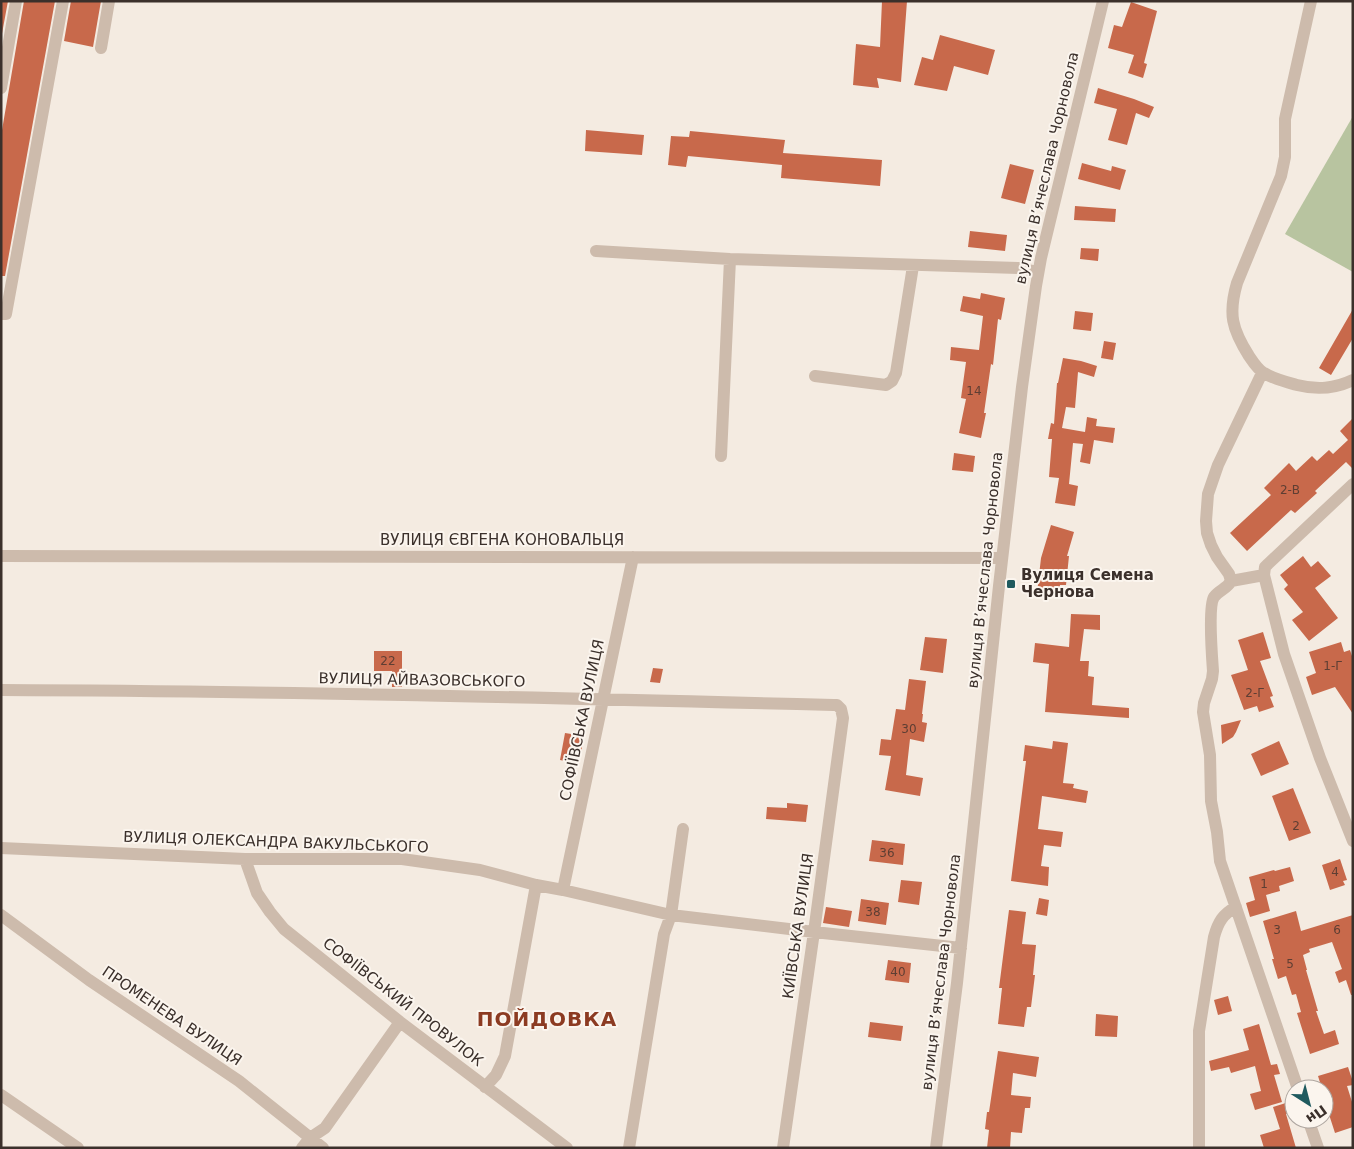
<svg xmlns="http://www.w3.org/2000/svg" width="1354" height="1149" font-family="'DejaVu Sans',sans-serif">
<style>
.green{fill:#b8c4a0}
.building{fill:#c8694b}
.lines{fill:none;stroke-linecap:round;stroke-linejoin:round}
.minor{stroke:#cdbbac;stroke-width:12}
.poi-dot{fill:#1f5a5e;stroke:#fbf5ee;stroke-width:2}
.labels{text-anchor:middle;stroke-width:4;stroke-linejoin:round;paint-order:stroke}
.number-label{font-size:12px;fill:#5e3e33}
.street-label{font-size:15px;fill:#3b302b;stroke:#fbf5ee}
.poi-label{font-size:15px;font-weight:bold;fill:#3b302b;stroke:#fbf5ee;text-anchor:start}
.district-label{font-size:20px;font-weight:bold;letter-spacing:1px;fill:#8c3b22;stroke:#fbf5ee}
</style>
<rect width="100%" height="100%" fill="#f4ebe1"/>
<path class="green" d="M1353 116V272L1285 234Z"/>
<path class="building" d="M1 1H8L1 39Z
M24 1H55L5 276H1V136Z
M71 1H101L93 47 64 41Z
M882 1H907L901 82 877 78 879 88 853 85 856 44 880 47Z
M1131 2 1157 11 1144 63 1147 64 1143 78 1128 73 1134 55 1108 48 1114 25 1122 27Z
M940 35 995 50 988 75 954 66 947 91 914 85 922 57 933 60Z
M1098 88 1134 99 1154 107 1149 118 1136 113 1127 145 1108 140 1117 109 1094 103Z
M586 130 644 135 642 155 585 151Z
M690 131 785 140 783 153 882 160 880 186 781 178 782 165 688 156 686 167 668 165 671 136 689 137Z
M1082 163 1111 171 1112 166 1126 170 1120 190 1078 179Z
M1010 164 1034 170 1025 204 1001 198Z
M1075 206 1116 209 1115 222 1074 220Z
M970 231 1007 235 1005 251 968 247Z
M1081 248 1099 249 1098 261 1080 259Z
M981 293 1005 298 1001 320 998 319 993 365 991 364 984 413H986L981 438 959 433 966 399 961 398 966 362 950 360 951 347 979 350 983 316 960 311 963 296 980 299Z
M1353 309V338L1331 375 1319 368Z
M1075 311 1093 313 1091 331 1073 329Z
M1104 341 1116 343 1113 360 1101 358Z
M1063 358 1081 361 1097 366 1094 377 1078 372 1075 408 1066 407 1062 428 1085 432 1087 417 1097 419 1096 426 1115 428 1113 443 1094 440 1090 464 1080 462 1083 444 1073 443 1069 484 1078 486 1075 506 1055 503 1059 478 1049 477 1052 439H1048L1051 423 1054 424 1057 383H1058Z
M1353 418V469L1346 462 1315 491 1317 493 1295 513 1291 510 1247 551 1230 533 1271 495 1264 488 1289 463 1296 471 1312 456 1317 461 1329 450 1333 454 1348 440 1340 431Z
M954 453 975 456 973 472 952 470Z
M1051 525 1074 532 1067 556H1069L1066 585H1060L1059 595 1037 593 1041 558Z
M1303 556 1311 567 1318 561 1331 576 1315 588 1338 618 1309 641 1292 620 1303 612 1284 589 1288 585 1280 575Z
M1071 614 1100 615V630L1084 629 1080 661H1089L1088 676 1094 677 1092 705 1129 708V718L1045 712 1049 664 1033 662 1035 643 1069 647Z
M1263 632 1271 658 1260 661 1273 696 1270 697 1274 707 1259 712 1257 706 1244 710 1231 675 1248 670 1238 640Z
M925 637 947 639 943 673 920 670Z
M1341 642 1344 652 1350 650 1353 659V714L1335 687 1312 695 1306 677 1316 673 1309 652Z
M374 651H402V687H392V671H374Z
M653 668 663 669 660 683 650 682Z
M909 679 926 681 922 714H923L922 722 927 723 924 742 910 739 906 775 923 778 920 796 885 790 891 756 879 755 881 739 891 740 896 709 905 710Z
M1241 720 1236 732 1233 737 1222 744 1221 725Z
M565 733 584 736 579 764 560 760Z
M1053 741 1068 743 1063 783 1074 784 1073 788 1088 791 1086 803 1042 796 1038 829 1063 832 1061 847 1044 845 1041 866 1049 867 1048 886 1011 881 1026 761H1023L1025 745 1052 749Z
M1279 741 1289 764 1261 776 1251 754Z
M1293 788 1311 833 1289 841 1272 796Z
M787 803 808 805 806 822 766 819 767 807 787 808Z
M872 840 905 844 903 865 869 861Z
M1340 859 1347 880 1343 881 1345 885 1330 890 1322 865Z
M1290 867 1294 881 1279 886 1280 891 1266 895 1270 911 1250 917 1246 903 1255 900 1249 877 1274 870 1275 871Z
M901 880 922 882 919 905 898 902Z
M1039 898 1049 900 1047 916 1036 914Z
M861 899 889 903 886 925 858 921Z
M826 907 852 911 849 927 823 923Z
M1009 910 1026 912 1022 944 1036 945 1033 975H1035L1031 1007H1027L1024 1027 998 1024 1002 988H999Z
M1296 911 1301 931 1353 915V995H1351L1346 980 1339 983 1335 972 1342 969 1332 942 1309 949 1310 952 1303 955 1307 970H1306L1318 1011H1316L1324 1034 1335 1030 1339 1044 1310 1054 1297 1013 1301 1012 1296 994 1292 995 1286 976 1278 979 1272 959H1274L1263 921Z
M888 960 911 963 909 983 885 980Z
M1228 996 1232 1011 1218 1015 1214 1000Z
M1096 1014 1118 1016 1117 1037 1095 1036Z
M870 1022 903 1026 901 1041 868 1037Z
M1259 1024 1271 1065 1277 1064 1280 1074 1274 1075 1282 1102 1255 1110 1250 1094 1261 1091 1255 1066 1231 1073 1229 1067 1211 1071 1209 1061 1249 1050 1243 1029Z
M998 1051 1039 1057 1036 1077 1013 1073 1011 1095 1031 1097 1030 1108H1025L1022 1133 1011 1132 1010 1148H987L989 1130 985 1129 987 1112H989Z
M1348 1067 1353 1082V1085L1347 1086 1353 1105V1127L1335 1133 1324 1099V1089H1322L1318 1076Z
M1289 1102 1292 1112 1286 1114 1296 1148H1264L1260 1135 1280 1129 1273 1107Z"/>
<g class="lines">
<path class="minor" d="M1311 1 1285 119V157L1281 176 1237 283C1228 314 1232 329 1249 356 1253 362 1258 370 1264 373 1274 379 1286 382 1297 385 1317 390 1334 389 1353 380
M101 48 109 1
M1 88 16 1
M596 251 730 259 1019 268 1038 272
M1 314H6L63 1
M815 376 886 385 892 381 896 373 913 266
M721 456 730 259
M1353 484 1268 564 1265 567 1264 575 1284 654 1320 758 1353 841
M1 556 1002 558
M1264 575 1231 581C1227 589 1219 590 1214 597 1208 606 1212 657 1213 671L1212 679 1204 703 1203 712 1210 755 1211 801 1217 832 1220 861 1298 1089
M1231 581 1229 574 1217 557 1211 545 1207 533 1206 521 1208 494 1218 465 1262 373
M1 690C280 691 558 698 837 705L841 709 843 718 814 932 783 1148
M1 848 245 859H402L480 870 536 885 563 890 671 915 814 932 961 948
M245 859 257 893 270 912 284 929 400 1022 567 1148
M563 890 633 557
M1 915 89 980 239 1081 323 1148
M485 1087 496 1075 505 1056 536 885
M1 1095 78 1148
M1308 1119 1318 1148
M302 1148 310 1138 325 1128 400 1022
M629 1148 664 934 671 915 683 829
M936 1148 957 983 999 586 1022 387 1036 286 1041 258 1103 1
M1199 1148V1031L1214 937C1218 922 1223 914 1236 907"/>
</g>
<rect class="poi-dot" x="1006" y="579" width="10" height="10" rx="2.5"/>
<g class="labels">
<g class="number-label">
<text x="974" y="395">14</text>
<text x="1290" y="494">2-В</text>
<text x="388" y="665">22</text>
<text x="1333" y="670">1-Г</text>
<text x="1255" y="697">2-Г</text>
<text x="909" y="733">30</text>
<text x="1296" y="830">2</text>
<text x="887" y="857">36</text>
<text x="1335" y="876">4</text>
<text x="1264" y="888">1</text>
<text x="873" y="916">38</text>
<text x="1277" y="934">3</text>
<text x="1337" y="934">6</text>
<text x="1290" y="968">5</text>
<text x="898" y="976">40</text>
</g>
<g class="street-label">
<text transform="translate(1047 168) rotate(-77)" y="5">вулиця Вʼячеслава Чорновола</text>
<text x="502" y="545">ВУЛИЦЯ ЄВГЕНА КОНОВАЛЬЦЯ</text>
<text transform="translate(985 570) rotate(-84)" y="5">вулиця Вʼячеслава Чорновола</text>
<text transform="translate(422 680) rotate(1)" y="5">ВУЛИЦЯ АЙВАЗОВСЬКОГО</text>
<text transform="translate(582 720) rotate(-78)" y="5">СОФІЇВСЬКА ВУЛИЦЯ</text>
<text transform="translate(276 842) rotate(2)" y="5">ВУЛИЦЯ ОЛЕКСАНДРА ВАКУЛЬСЬКОГО</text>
<text transform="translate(798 926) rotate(-82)" y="5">КИЇВСЬКА ВУЛИЦЯ</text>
<text transform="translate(941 972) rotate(-83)" y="5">вулиця Вʼячеслава Чорновола</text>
<text transform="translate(403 1002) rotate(38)" y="5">СОФІЇВСЬКИЙ ПРОВУЛОК</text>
<text transform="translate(172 1016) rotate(34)" y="5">ПРОМЕНЕВА ВУЛИЦЯ</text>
</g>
<g class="poi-label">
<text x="1021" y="580">Вулиця Семена<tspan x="1021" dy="17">Чернова</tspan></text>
</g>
<g class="district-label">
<text x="547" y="1026">ПОЙДОВКА</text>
</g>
</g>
<rect width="1354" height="1149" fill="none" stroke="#3b302b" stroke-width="5"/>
<g transform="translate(1309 1104) rotate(144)"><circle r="24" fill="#fbf5ee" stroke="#aea6a0"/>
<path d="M0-4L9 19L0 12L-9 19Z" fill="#1f5a5e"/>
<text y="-8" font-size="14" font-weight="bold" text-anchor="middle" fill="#3b302b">Пн</text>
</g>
</svg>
